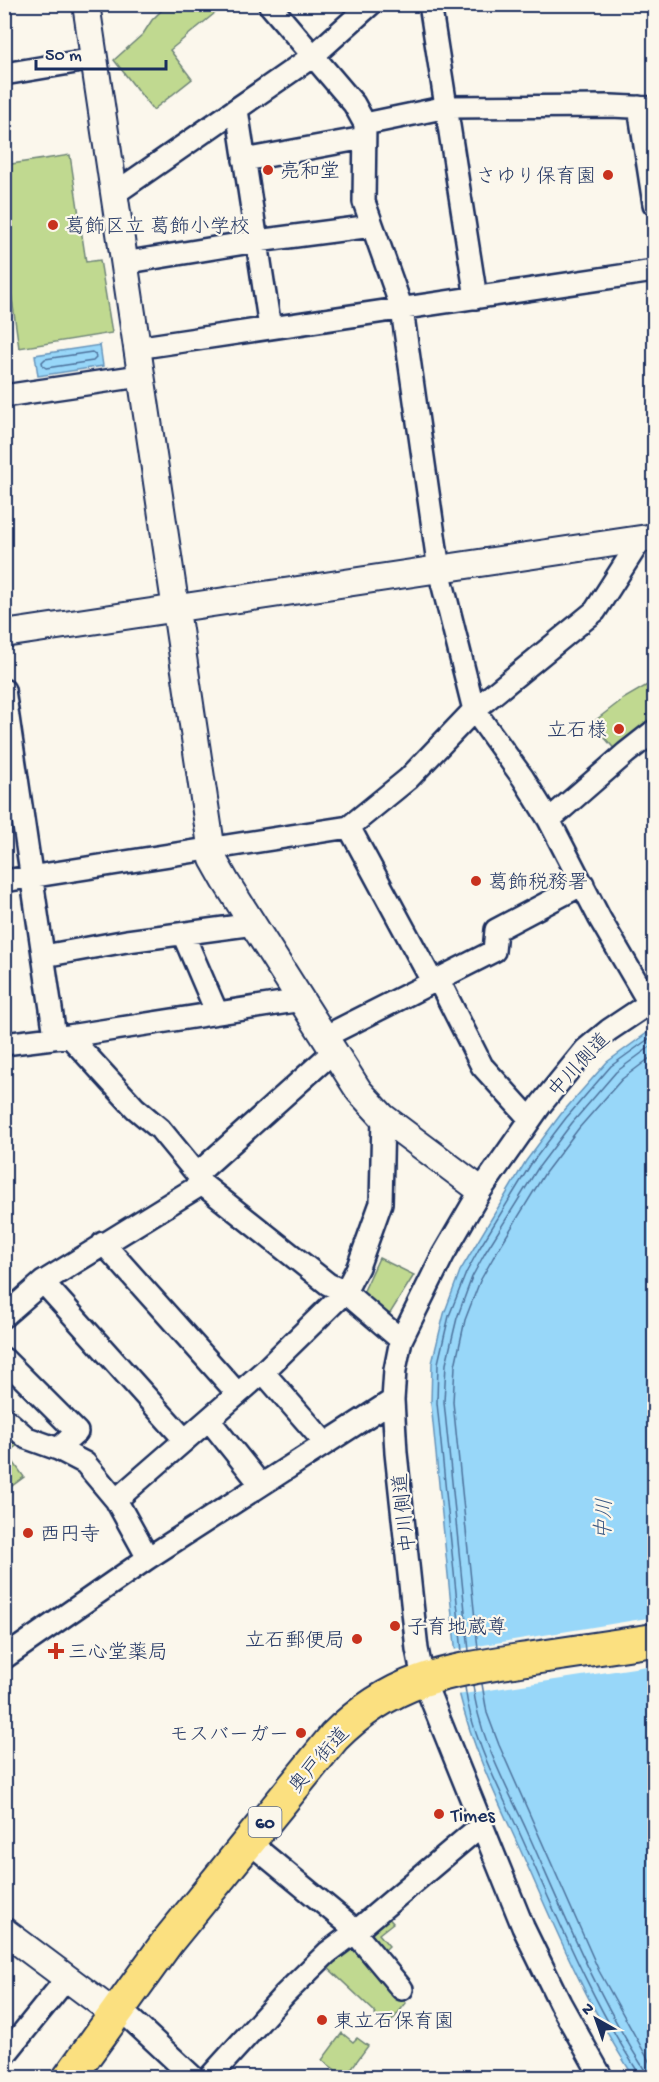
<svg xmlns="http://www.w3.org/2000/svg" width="659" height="2082" font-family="'Gochi Hand','Klee One',sans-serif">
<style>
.green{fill:#c0d990;stroke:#6e8477;stroke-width:1.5}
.water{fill:#98d7f9;stroke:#6694bb;stroke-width:1.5}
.pier{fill:#fbf7ec}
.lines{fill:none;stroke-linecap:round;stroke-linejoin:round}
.shore{stroke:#4d729c;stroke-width:1.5}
.minor-casing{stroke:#1b2f5e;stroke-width:26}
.tertiary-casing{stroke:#1b2f5e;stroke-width:30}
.primary-casing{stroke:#1b2f5e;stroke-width:36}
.minor{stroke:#fbf7ec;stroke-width:21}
.tertiary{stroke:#fbf7ec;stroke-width:26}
.primary{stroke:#fbe080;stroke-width:32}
.poi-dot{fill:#c8321e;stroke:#fbf7ec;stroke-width:2}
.labels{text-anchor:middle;stroke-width:4.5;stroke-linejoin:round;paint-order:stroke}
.shield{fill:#fbf7ec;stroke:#5e6b89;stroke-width:1.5}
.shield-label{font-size:18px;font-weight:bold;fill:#1b2f5e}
.poi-label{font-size:20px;fill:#1b2f5e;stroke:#fbf7ec;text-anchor:start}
.street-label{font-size:20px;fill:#1b2f5e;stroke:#fbf7ec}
.water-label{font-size:21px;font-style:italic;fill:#3a5985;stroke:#fbf7ec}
</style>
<rect width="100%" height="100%" fill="#fbf7ec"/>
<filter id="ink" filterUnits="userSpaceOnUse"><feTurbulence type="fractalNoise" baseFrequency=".0167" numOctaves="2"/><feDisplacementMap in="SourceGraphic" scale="12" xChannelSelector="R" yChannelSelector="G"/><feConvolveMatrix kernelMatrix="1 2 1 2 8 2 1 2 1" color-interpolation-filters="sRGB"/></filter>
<g filter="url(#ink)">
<path class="green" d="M167 5H207L215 13 170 50 192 79 153 110 114 60 143 34 152 20Z
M70 155 86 262 100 260 112 333 19 348 5 250V165Z
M654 681V723L617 752 592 723 623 699Z
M379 1258 414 1275 389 1315 362 1295Z
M4 1423 22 1442 7 1453 24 1477 5 1491Z
M386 1915 393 1923 379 1934 389 1946 383 1952 368 1934Z
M356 1944 406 2003 387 2027 375 2015 376 2013 325 1965Z
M342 2033 353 2042 357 2038 368 2046 345 2077 322 2060Z"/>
<path class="water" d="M100 345 103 366 38 376 35 355Z
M654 1028V2077H634C589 2008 557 1933 524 1858 500 1805 474 1753 460 1696L431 1403 432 1363 444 1314 460 1271 526 1161 561 1114 607 1062Z"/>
<path class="pier" d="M654 1617V1665L457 1695 453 1650Z"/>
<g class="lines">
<path class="shore" d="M92 352 95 354 96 358 93 361 46 368 43 366 42 362 45 359Z
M478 1649 453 1402 455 1366 465 1320 480 1281 493 1258 545 1173 579 1128 622 1079 654 1055
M469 1651 444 1402 446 1364 457 1318 472 1277 485 1253 538 1168 572 1123 616 1072 654 1044
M462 1652 437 1403 438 1363 449 1316 466 1273 479 1249 531 1164 566 1118 611 1066 654 1035
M482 1684 487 1713 499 1745 599 1971 654 2070
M473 1685C478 1736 506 1785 527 1831 563 1912 596 1994 644 2069L646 2078
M465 1687C471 1737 500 1790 521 1836 557 1916 590 1998 638 2072L639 2078"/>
<defs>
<path id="minor" d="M269 4 354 104 365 124 364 202 402 309 439 570 474 710 523 778 549 820 600 919 649 1003
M430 4 476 298
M4 74 94 59
M639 107 654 204
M237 110 270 328
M365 124 447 107 611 106 654 108
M244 160 364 138
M114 194 313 56 371 4
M123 263 257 241 372 226
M136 348 654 271
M4 396 140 376
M4 690 55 1036
M549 820 626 753 654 731
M349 827 432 981
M4 881 349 827 408 779 474 710 595 611 641 539
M183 934 217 1013
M44 956 127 941 254 924
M438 979 482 1066 530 1119
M69 1036 135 1108 160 1129 197 1174 202 1184 328 1284 345 1292 401 1340
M324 1037 494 951 496 930 583 884
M4 1044 69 1036 302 1000
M197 1174 334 1051
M103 1243 238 1394
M43 1282 185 1440
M4 1316 43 1282 202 1184
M4 1359 77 1432 58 1449
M263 1372 325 1443
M4 1418 27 1438 58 1449 85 1463 116 1500 148 1558
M209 1420 261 1485
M116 1500 263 1372 345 1292 358 1267 381 1203 383 1117
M4 1658 148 1558 393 1400
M249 1842 346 1922 402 1989
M119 2008 194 2078
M4 2056 67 1978
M209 2078 285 1994 327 1953 355 1932 471 1834 482 1828
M602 2078 560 2003 523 1927 423 1679 417 1649 396 1453 393 1400 395 1370 401 1340 443 1255 481 1190 542 1103 586 1049 609 1030 654 1000"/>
<path id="tertiary" d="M86 4 213 859 226 882 359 1091 383 1117 475 1186
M4 634 654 537
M4 1931 115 2014"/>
<path id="primary" d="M69 2078 168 1941 334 1737C394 1677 448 1671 527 1659 569 1653 612 1646 654 1640"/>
</defs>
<use href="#minor" class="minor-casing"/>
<use href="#tertiary" class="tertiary-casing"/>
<use href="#primary" class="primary-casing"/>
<use href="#minor" class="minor"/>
<use href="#tertiary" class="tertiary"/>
<use href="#primary" class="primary"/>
</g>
</g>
<g class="poi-dot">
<circle cx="268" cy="170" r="6"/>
<circle cx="608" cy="175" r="6"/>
<circle cx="53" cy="225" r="6"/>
<circle cx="619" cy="729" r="6"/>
<circle cx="476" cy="881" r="6"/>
<circle cx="28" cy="1533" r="6"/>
<circle cx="395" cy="1626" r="6"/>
<circle cx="357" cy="1639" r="6"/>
<path d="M53 1642h6v6h6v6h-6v6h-6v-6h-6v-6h6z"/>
<circle cx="301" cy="1733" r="6"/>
<circle cx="439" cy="1814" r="6"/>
<circle cx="322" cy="2020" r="6"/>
</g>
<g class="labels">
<rect class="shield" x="248.5" y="1807" width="33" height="30" rx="4.5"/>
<g class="shield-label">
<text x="265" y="1828">60</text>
</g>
<g class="poi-label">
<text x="280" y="177">亮和堂</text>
<text x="596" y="182" text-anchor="end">さゆり保育園</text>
<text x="65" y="232">葛飾区立 葛飾小学校</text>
<text x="607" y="736" text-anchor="end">立石様</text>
<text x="488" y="888">葛飾税務署</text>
<text x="40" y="1540">西円寺</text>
<text x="407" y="1633">子育地蔵尊</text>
<text x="345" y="1646" text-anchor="end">立石郵便局</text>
<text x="68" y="1658">三心堂薬局</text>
<text x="289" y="1740" text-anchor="end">モスバーガー</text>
<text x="451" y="1821">Times</text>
<text x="334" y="2027">東立石保育園</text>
</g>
<g class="street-label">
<text transform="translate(578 1064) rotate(-47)" y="7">中川側道</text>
<text transform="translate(403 1513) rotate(-96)" y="7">中川側道</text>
<text transform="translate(318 1759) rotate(-49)" y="7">奥戸街道</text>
</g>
<g class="water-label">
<text transform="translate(603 1519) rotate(-88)" y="7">中川</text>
</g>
</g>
<rect width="659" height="2082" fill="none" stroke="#fbf7ec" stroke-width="24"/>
<rect x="12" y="12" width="635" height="2058" fill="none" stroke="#1b2f5e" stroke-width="2" filter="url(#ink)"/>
<g transform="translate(596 2019) rotate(320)" stroke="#fbf7ec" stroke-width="4.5" paint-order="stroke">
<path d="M0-4.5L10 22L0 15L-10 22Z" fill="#1b2f5e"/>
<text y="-9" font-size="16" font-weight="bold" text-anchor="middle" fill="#1b2f5e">N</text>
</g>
<path d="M36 60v9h130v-9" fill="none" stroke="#1b2f5e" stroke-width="3"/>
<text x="45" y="60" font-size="18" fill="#1b2f5e" stroke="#fbf7ec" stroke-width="4.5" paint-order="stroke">50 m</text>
</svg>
